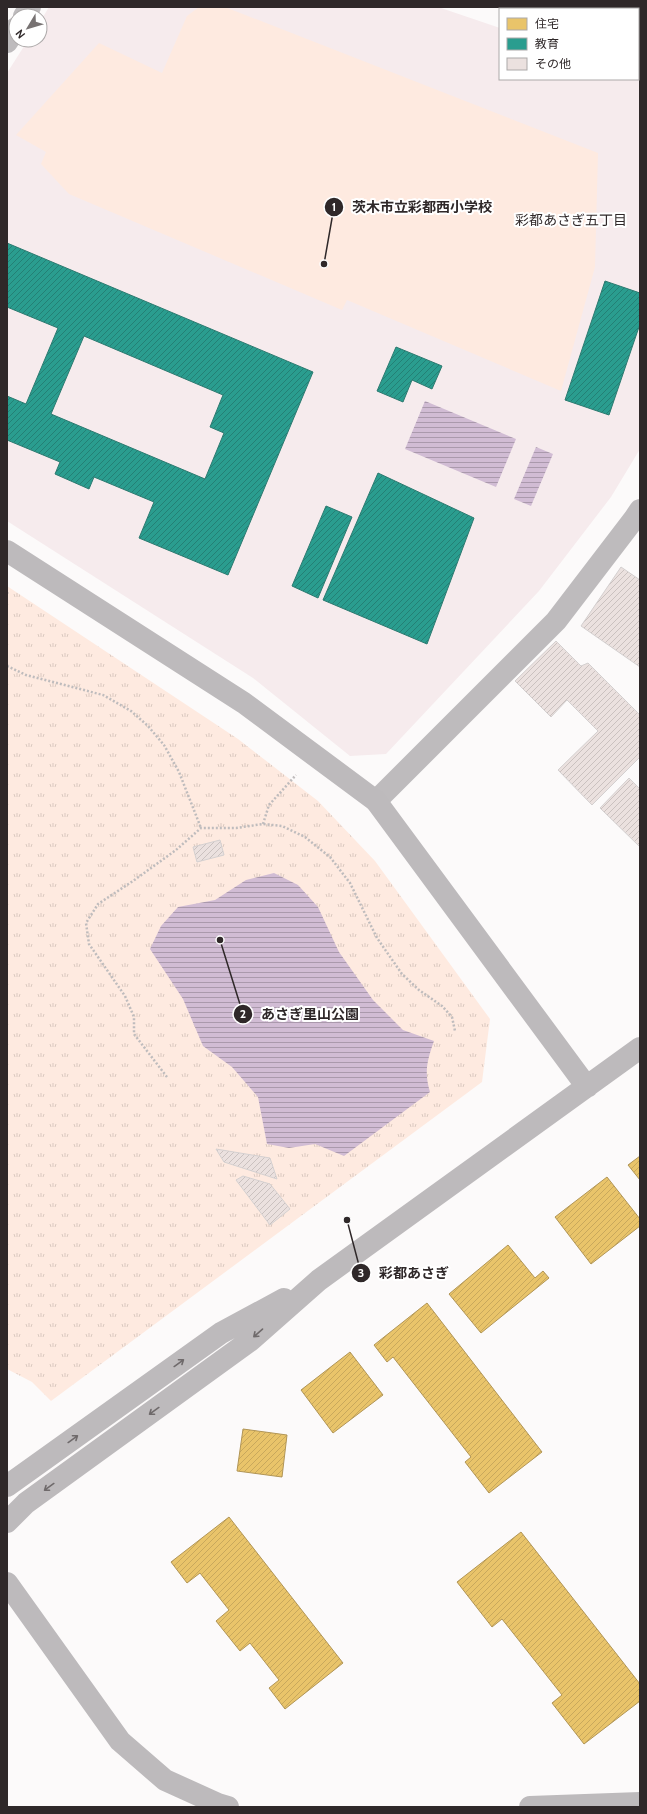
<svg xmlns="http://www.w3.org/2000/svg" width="647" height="1814" font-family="Cabin,'Noto Sans JP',sans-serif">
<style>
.built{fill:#f6ebed}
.green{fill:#feeae0}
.park{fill:url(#park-tufts)}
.water{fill:url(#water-rules)}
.homes{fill:url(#homes-hatch);stroke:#b19556}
.schools{fill:url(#schools-hatch);stroke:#2c7a70;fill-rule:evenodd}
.building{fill:url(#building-hatch);stroke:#d4d0d0}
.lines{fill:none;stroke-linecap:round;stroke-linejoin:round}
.path{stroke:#bfbcbd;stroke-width:2.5;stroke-dasharray:2 2;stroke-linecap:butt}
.lane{stroke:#bebbbd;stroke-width:13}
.street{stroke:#bebbbd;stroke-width:22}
.secondary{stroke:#bdbabc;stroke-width:22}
.oneway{stroke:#6f6a6b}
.labels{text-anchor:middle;stroke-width:4;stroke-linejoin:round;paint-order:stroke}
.neighbourhood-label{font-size:14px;fill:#2f2829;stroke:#fff}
.leader{fill:none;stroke:#2f2829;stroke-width:1.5}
.callout-dot{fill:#2f2829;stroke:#fff;stroke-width:1.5}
.mark-label{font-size:12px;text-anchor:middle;font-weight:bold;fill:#fff}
.callout-label{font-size:14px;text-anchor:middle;font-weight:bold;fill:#2f2829;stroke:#fff;stroke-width:4;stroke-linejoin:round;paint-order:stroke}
</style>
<defs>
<pattern id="park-tufts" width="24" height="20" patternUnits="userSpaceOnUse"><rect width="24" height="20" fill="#feeae0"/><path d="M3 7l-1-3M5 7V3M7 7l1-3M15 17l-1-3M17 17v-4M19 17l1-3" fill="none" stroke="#dac9c0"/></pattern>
<pattern id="water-rules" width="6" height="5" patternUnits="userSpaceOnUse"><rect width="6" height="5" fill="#d1bcd4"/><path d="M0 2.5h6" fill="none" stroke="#aa99ac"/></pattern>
<pattern id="homes-hatch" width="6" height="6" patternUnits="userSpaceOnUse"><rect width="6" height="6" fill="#e9c46a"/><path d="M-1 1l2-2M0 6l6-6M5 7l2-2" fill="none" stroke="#c8a85c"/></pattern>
<pattern id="schools-hatch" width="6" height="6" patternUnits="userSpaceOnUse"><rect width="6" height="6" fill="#2a9d8f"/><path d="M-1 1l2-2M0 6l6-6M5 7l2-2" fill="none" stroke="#248075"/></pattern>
<pattern id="building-hatch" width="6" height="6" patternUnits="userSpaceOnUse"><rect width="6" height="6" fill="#ebe1df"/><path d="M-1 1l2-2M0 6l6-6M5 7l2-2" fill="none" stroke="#cac1bf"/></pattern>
</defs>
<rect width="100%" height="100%" fill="#fcfafa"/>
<path class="built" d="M49 7H438L500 28V79H638V75L640 76V449L611 497 539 591 386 754 350 756 253 678 7 521V73L28 40H40V22Z"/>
<path class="green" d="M199 7H225L598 153 595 267 561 391 347 300 342 310 69 194 41 164 46 152 16 135 99 43 162 73 187 16Z"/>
<path class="park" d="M7 586 238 739 318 801 375 861 490 1019 482 1082 51 1401 32 1382 7 1369Z"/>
<path class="water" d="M425 401 516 439 496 487 405 449Z
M536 447 553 454 531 506 514 499Z
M274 873 298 885 318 907 339 952 373 1000 403 1030 434 1041C427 1061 424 1072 430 1092L344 1156 315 1144 289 1148 267 1144 258 1097 232 1067 203 1046 183 999 150 949 161 926 178 907 215 900 246 880Z"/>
<path class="homes" d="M640 1156V1180L628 1165Z
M607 1177 640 1219V1226L591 1264 555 1217Z
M508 1245 535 1278 543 1271 549 1278 481 1333 449 1294Z
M427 1303 542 1452 489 1493 465 1462 471 1457 393 1357 387 1362 374 1345Z
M350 1352 383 1395 333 1433 301 1390Z
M243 1429 287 1435 282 1477 237 1471Z
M229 1517 343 1663 285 1709 269 1688 279 1680 250 1643 240 1651 216 1621 229 1610 200 1573 187 1583 171 1562Z
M521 1532 640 1684V1701L584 1744 552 1703 562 1695 502 1619 492 1627 457 1582Z"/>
<path class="schools" d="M7 243 313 372 228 575 139 538 154 502 94 477 89 489 55 474 60 462 7 440V396L26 404 58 328 7 307ZM84 336 223 395 210 427 224 433 205 479 51 414Z
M605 281 640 293V324L609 415 565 400Z
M396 347 442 366 432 389 412 380 403 402 377 391Z
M378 473 474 518 427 644 323 600Z
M326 506 352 517 318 598 292 586Z"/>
<path class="building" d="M562 7H603V9H561Z
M611 7H640V36H638V9H610Z
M621 567 640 580V667L581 626Z
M556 641 581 666 588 663 640 715V757L592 805 558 770 598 731 567 700 551 717 515 681Z
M629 778 640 789V847L600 808Z
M220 840 224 855 197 862 193 847Z
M216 1149 270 1158 277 1179 224 1162Z
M243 1176 270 1184 290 1209 270 1225 236 1180Z"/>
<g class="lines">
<path class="path" d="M506 7 512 9
M638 50 640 51
M7 593 8 592
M7 666 26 675 103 695 131 711 148 726 164 745 179 772 201 828
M263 824 269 805 296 775
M167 1077 134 1034V1017L125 996 89 944 86 923 98 904 133 881 176 850 201 828H236L263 824 282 826 305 837 330 857 350 883 377 938 402 974 419 990 442 1006 452 1017 455 1031"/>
<path class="lane" d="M547 9 548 7"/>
<path class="street" d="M24 16 30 7
M7 42 16 28
M376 801 556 621 634 519 640 510"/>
<path class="secondary" d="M7 551 244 703 376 801 587 1087
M7 1486 221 1333 284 1299
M7 1522 26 1503 251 1340 319 1280 640 1048
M7 1583 120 1741 165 1780 218 1804 228 1807
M530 1807 640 1803"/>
</g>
<defs><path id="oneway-shaft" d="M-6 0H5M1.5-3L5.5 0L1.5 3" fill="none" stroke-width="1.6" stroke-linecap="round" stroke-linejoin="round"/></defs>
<g class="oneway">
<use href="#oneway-shaft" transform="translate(258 1333) rotate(139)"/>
<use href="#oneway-shaft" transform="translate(179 1363) rotate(-36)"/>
<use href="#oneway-shaft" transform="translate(154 1411) rotate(144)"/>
<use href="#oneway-shaft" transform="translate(73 1439) rotate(-36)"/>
<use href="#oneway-shaft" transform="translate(49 1487) rotate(144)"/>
</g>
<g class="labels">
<g class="neighbourhood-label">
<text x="571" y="225">彩都あさぎ五丁目</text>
</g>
</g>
<path class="leader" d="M324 264L334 207M220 940L243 1014M347 1220L361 1273"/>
<g class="callout-dot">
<circle cx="324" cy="264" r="4"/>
<circle cx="220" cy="940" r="4"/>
<circle cx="347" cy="1220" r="4"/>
<circle cx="334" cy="207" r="10"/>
<circle cx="243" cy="1014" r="10"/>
<circle cx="361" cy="1273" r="10"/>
</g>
<g class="mark-label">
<text x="334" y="211">1</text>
<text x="243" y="1018">2</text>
<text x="361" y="1277">3</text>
</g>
<g class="callout-label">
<text x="422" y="212">茨木市立彩都西小学校</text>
<text x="310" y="1019">あさぎ里山公園</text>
<text x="414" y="1278">彩都あさぎ</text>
</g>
<rect width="647" height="1814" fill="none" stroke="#2f2829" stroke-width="16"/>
<rect x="499" y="8" width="140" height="72" fill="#ffffff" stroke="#aca9a9"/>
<rect x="507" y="18" width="20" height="12" fill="#e9c46a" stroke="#aca9a9"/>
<text x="535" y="28" font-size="12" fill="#2f2829">住宅</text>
<rect x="507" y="38" width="20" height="12" fill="#2a9d8f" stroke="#aca9a9"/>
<text x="535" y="48" font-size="12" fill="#2f2829">教育</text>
<rect x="507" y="58" width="20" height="12" fill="#ebe1df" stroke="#aca9a9"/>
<text x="535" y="68" font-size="12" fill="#2f2829">その他</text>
<g transform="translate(28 28) rotate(232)"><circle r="19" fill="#ffffff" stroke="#aca9a9"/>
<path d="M0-3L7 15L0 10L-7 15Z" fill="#777272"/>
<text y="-6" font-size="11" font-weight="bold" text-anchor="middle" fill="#2f2829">N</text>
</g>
</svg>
